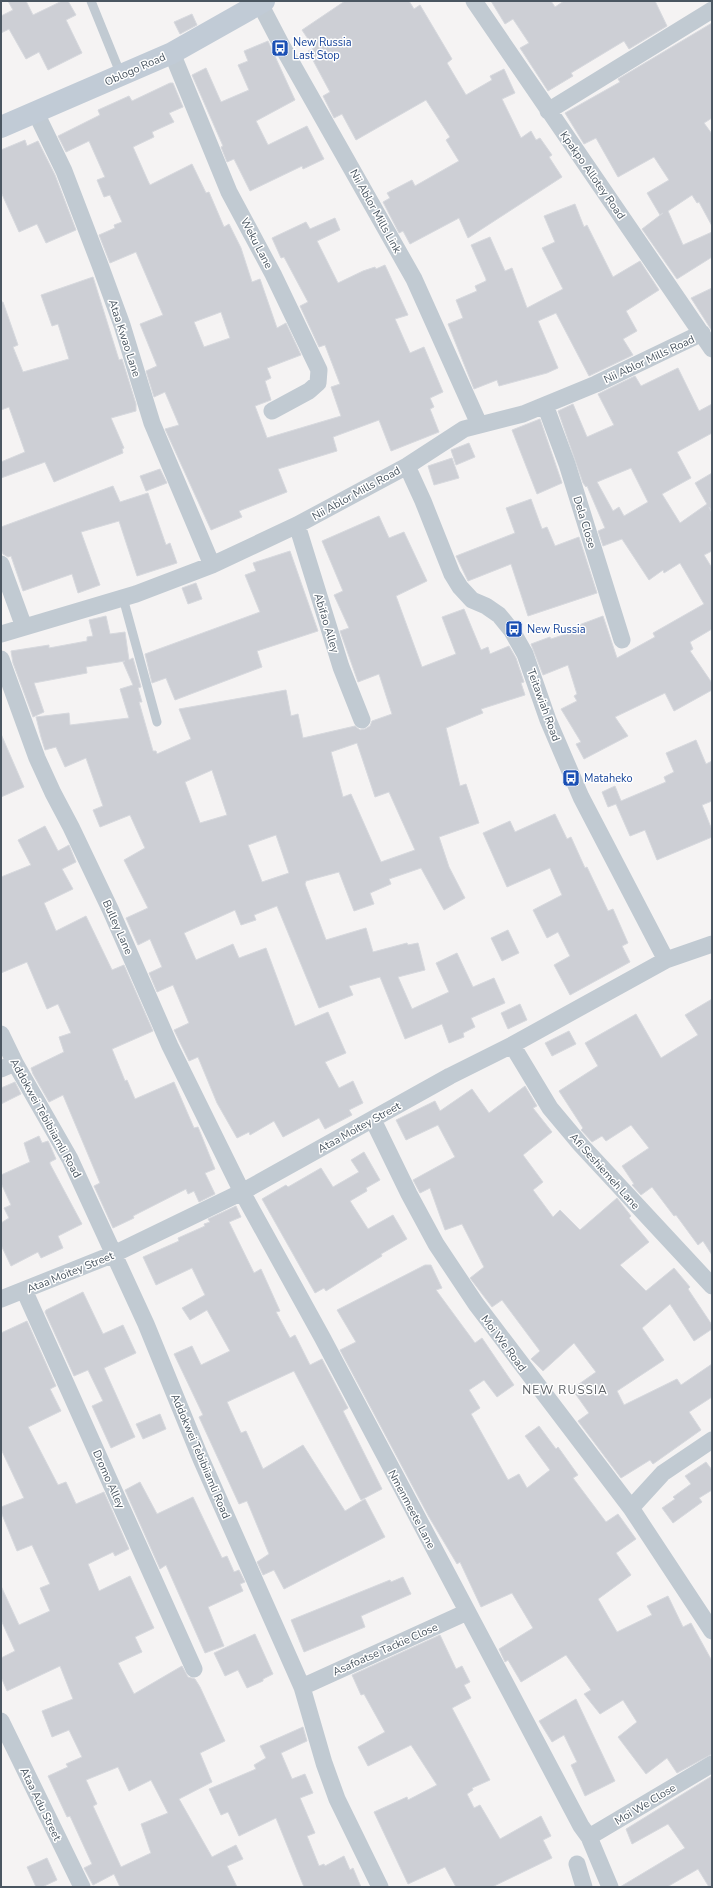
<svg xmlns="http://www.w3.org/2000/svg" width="713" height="1888" font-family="'Nunito Sans',sans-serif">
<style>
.building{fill:#cdcfd5;stroke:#d7d9de;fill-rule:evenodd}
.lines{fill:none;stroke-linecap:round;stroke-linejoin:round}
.service{stroke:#c1cad2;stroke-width:9}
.minor{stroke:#c1cad2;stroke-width:17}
.secondary{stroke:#c1cbd6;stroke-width:22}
.labels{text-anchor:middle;stroke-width:3;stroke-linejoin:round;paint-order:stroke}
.transit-label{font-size:11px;fill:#164399;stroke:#fff;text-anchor:start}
.street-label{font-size:11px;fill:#4a5661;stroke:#fff}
.neighbourhood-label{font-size:12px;letter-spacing:1px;fill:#5f6368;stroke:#fff}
</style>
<rect width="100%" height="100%" fill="#f5f3f3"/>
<path class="building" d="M8 1H26L33 15 62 1H68L76 15 66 20 82 53 48 70 39 52 26 59 9 29 1 33V16L13 10Z
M345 1H409L414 9 420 5 452 59 447 63 466 95 492 80 490 76 504 69 515 93 502 99 521 138 531 131 536 140 540 138 552 155 549 157 562 177 468 238 459 218 410 244 403 231 399 233 383 202 390 198 387 193 412 180 415 186 459 161 446 140 450 137 426 100 356 140 342 114 334 118 323 96 330 92 308 51 314 48 302 30Z
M491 1H551L555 7 564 1H655L667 26 629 49 624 41 571 73 573 76 548 91 520 48 529 43 513 19 505 24Z
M192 14 197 25 180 34 174 22Z
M712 23V118L704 123 712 134V226L699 202 697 203 692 195 668 211 683 245 712 232V257L677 279 642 229 663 213 660 215 647 193 669 180 654 157 618 177 596 138 584 144 565 113 620 82 618 79Z
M268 41 295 100 256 121 268 145 307 126 324 159 303 169 302 166 250 191 234 159 227 162 221 147 223 146 192 75 206 68 221 102 249 90 238 65 248 61 244 51Z
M170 83H173L183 107 169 113 174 122 152 132 154 137 133 147 148 181 150 185 192 164 206 193 209 192 224 227 229 224 241 248 252 282 260 279 277 328 286 323 301 355 267 368 271 378 265 381 271 400 255 406 267 438 341 416 331 387 340 384 325 345 319 347 300 306 308 302 284 257 281 258 272 238 306 222 310 229 335 218 340 230 317 241 338 283 363 271 375 267 376 269 385 265 408 315 395 319 410 353 424 347 443 392 430 398 434 407 430 409 439 432 391 451 379 420 333 437 337 451 278 469 287 492 239 511 242 517 211 530 165 429 179 425 165 392 154 397 146 371 157 366 140 324 163 315 136 252 110 263 99 235 115 228 114 225 122 222 110 195 104 197 97 180 105 177 89 141 66 152 58 136 100 115 98 110 129 96 132 101ZM221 312 230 338 204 347 194 322Z
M25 140 27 146 38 141 55 175 76 230 46 243 37 224 19 232 1 192V150Z
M575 204 584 227 587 225 613 277 640 261 659 290 626 311 637 331 623 339 633 355 589 376 556 313 538 321 558 368 547 373 499 386 497 380 474 389 448 324 463 318 456 300 477 291 475 286 486 281V279L471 245 490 237 505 271 512 268 527 308 563 289 542 248 555 242 544 216Z
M93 277 119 360 122 359 136 404V411L111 418 124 448 122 449 123 453 54 482 45 462 1 478V462L25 452 9 407 1 410V302H3L18 345 13 347 23 372 69 359 58 324 52 326 41 295Z
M712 288V331L691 298Z
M678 368 699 411 712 404V433L677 452 691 478 662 494 680 523 707 504 695 483 712 473V512L709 507 712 513V551L704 555 712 568V629L690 642 693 649 690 651 712 683V690L674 711 665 693 615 717 628 736 584 759 576 744 581 742 561 709 577 701 574 696 577 694 568 665 543 675 531 644 550 637 551 639 581 629 579 625 603 616 617 658 655 637 653 633 704 604 680 563 664 573 663 570 649 580 622 539 603 546 598 531 605 528 587 486 586 487 583 483 558 411 573 404 587 437 614 425 598 394 635 376 641 386ZM631 468 648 502 624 516 619 507 613 511 597 482Z
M540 419 562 483 537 494 512 430Z
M469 443 475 457 456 465 451 450Z
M452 458 459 478 434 485 428 466Z
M160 469 167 483 146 491 140 476Z
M113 486 120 502 148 493 166 545 170 543 177 563 137 576 119 521 81 532 100 585 78 593 72 574 23 591 11 556 8 557 3 554 1 549V527Z
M531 499 542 529 547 527 555 546 579 537 597 593 528 616 511 564 468 581 456 556 515 533 506 508Z
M379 516 389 538 404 532 427 581 396 596 422 667 456 654 442 617 464 609 481 650 488 647 490 654 509 646 516 658 524 682 521 683 525 695 481 709 483 713 446 728 460 786 466 784 479 823 439 837 449 867 465 898 444 910 421 868 389 879 391 884 370 893 374 904 354 911 339 872 306 881 305 884 326 940 366 928 373 952 407 943 408 945 418 943 425 970 398 977 412 1009 449 992 436 963 457 953 473 987 494 978 505 1003 471 1018 475 1027 463 1033 464 1037 449 1043 442 1024 405 1039 380 977 349 986 353 995 319 1008 277 906 254 915 256 920 241 925 235 910 184 933 196 960 233 944 239 958 266 948 295 1026 328 1012 346 1053 325 1062 339 1088 353 1081 363 1103 349 1110 352 1115 325 1129 319 1118 283 1137 274 1121 250 1135 249 1132 237 1138 217 1103 198 1057 189 1061 174 1030 189 1023 173 985 157 992 149 973 162 967 150 939 138 945 126 918 148 908 124 860 145 848 130 815 100 827 93 810 103 806 86 758 65 767 56 747 45 750 41 737 36 717 69 713 70 725 129 718 120 689 133 685 123 662 125 661 86 667 87 673 34 683 44 712 33 717 13 663 11 651 49 645V648L87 641V637L93 636 89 620 106 616 110 634 125 632 129 660 133 658 141 687 138 688 142 702H139L153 751H156L157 754 191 739 179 709 286 690 291 716 298 714 303 738 355 726 360 730 365 729 370 726 372 721 392 714 379 674 358 682 340 631 349 628 334 595 343 591 322 541ZM357 743 375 797 389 792 415 850 381 862 351 794 343 797 331 752ZM212 770 227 815 200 823 185 782ZM276 835 289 873 262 882 248 845Z
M290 551 318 631 257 651 262 667 175 700 166 678 152 683 145 654 260 612 245 575 256 571 253 563Z
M196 583 202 599 188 604 182 588Z
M1 734 24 787 1 797Z
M696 740 706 764 712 761V801L702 805 712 830V837L657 860 645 830 630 836 616 804 608 807 602 792 615 786 621 801 666 782 664 777 674 772 666 753Z
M555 814 567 839 571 837 585 868 587 867 608 911 613 909 628 943 622 946 630 962 570 995 554 965 570 956 558 932 547 938 533 910 562 895 550 868 507 887 483 833 510 821 515 832Z
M45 826 58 851 69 845 76 862 62 869 73 889 44 903 56 931 86 916 112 970 124 965 153 1031 112 1049 125 1081 127 1080 135 1099 174 1082 194 1128 198 1127 215 1169 205 1173 215 1194 199 1202 194 1191 188 1194 186 1189 133 1216 134 1218 113 1228 94 1186 100 1183 63 1095 49 1102 33 1074 31 1068 64 1052 59 1037 71 1033 58 1004 47 1009 27 962 1 973V877L31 865 18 840Z
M508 930 519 953 502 961 491 938Z
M712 999V1255L703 1241 698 1245 676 1215 674 1216 652 1187 641 1195 632 1185 634 1184 622 1166 649 1148 631 1125 606 1141 602 1136 592 1142 581 1130 583 1128 559 1091 598 1066 585 1043 636 1014 661 1058 698 1035 685 1015Z
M520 1004 527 1020 508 1029 501 1013Z
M569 1031 576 1044 552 1056 545 1043Z
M15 1082 21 1094 1 1104V1088Z
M525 1086 537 1106 533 1108 552 1132 523 1155 543 1182 533 1190 553 1217 560 1210 580 1230 617 1198 631 1216 629 1218 649 1242 620 1265 646 1291 674 1268 690 1287 688 1289 712 1325V1329L694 1341 670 1304 642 1328 664 1360 617 1391 624 1405 677 1379 681 1385 712 1364V1397L689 1412 701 1430 653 1464 650 1460 621 1478 578 1421 589 1413 572 1389 596 1372 574 1343 543 1371 531 1359 540 1351 502 1300 492 1307 470 1278 484 1267 462 1224 445 1230 430 1188 420 1193 413 1180 455 1157 438 1125 406 1140 396 1120 435 1101 440 1111 472 1089 489 1113Z
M39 1136 42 1143 48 1141 49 1143 56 1159 50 1162V1164L82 1224 58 1236 63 1248 41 1258 38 1252 11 1266 1 1245V1223L9 1218 4 1208 11 1205 1 1183V1175L30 1162 24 1143Z
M364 1152 380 1180 366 1188 367 1191 350 1201 368 1229 393 1215 407 1239 381 1254 382 1256 326 1291 324 1288 315 1293 262 1199 286 1185 288 1187 321 1168 333 1187 359 1172 351 1160Z
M236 1206 241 1217 229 1222 254 1273 261 1269 280 1311 276 1312 290 1338 295 1335 310 1365 322 1359 348 1408 343 1411 382 1489 361 1500 294 1371 227 1402 241 1433 246 1431 263 1469 303 1445 345 1511 365 1499 385 1537 284 1589 274 1570 263 1575 257 1562 269 1554 247 1501 239 1504 199 1417 203 1415 174 1354 192 1346 201 1365 230 1351 207 1310 190 1320 182 1308 205 1295 192 1268 156 1285 143 1257 179 1241 178 1238 205 1226 204 1224 210 1222 208 1219Z
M425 1265H431L442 1288 436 1290 475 1343 482 1338 514 1385 497 1397 484 1380 469 1390 480 1408 471 1414 508 1480 519 1474 527 1488 550 1470 525 1436 539 1426 556 1449 558 1447 578 1475 573 1478 606 1522 618 1514 636 1539 616 1553 631 1575 598 1599 617 1632 652 1615 647 1606 668 1596 683 1627 691 1623 712 1661V1754L677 1773 667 1758 646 1774 618 1737 637 1722 623 1700 600 1714 584 1694 591 1690 566 1655 521 1682 508 1660 505 1662 499 1649 533 1628 512 1593 481 1607 460 1562 457 1564 429 1517 340 1350 356 1342 337 1310Z
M83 1292 103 1334 123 1325 136 1353 104 1368 135 1437 111 1448 92 1406 103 1401 88 1370 74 1376 45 1312 46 1310Z
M27 1321 56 1386 50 1389 61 1411 28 1427 58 1485 66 1482 76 1504 104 1492 129 1549 115 1556 113 1552 88 1564 99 1591 130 1576 154 1628 135 1637 142 1652 118 1663 134 1694 182 1666 188 1677 195 1679 200 1687 225 1741 200 1753 212 1782 179 1799 212 1857 236 1845 243 1859 227 1866 237 1887H120L114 1874 93 1885 84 1868 92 1864 70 1816 67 1817 48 1776 68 1767 66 1764 82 1757 69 1730 52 1737 42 1711 73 1699 60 1666 7 1691 1 1677V1658L15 1651 1 1620V1586L19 1625 50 1611 40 1588 50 1584 32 1545 17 1551 1 1512V1507L24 1498 1 1449V1333ZM118 1767 129 1791 151 1780 168 1813 141 1824 151 1853 121 1867 93 1806 97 1804 86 1780Z
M160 1414 166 1429 143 1439 136 1424Z
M706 1462 712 1470V1490L699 1498 702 1502 673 1523 662 1508 675 1499 673 1497 691 1484 685 1476Z
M140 1482 157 1514 193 1497 222 1558 227 1556 234 1572 239 1570 245 1582 240 1584 243 1591 208 1607 224 1646 205 1653 166 1565 160 1569 125 1490Z
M403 1577 411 1594 361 1616 365 1627 304 1652 291 1620 390 1580 391 1582Z
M255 1634 273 1674 263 1679V1681L247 1688 238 1670 225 1676 214 1653Z
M440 1635 456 1669 462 1666 470 1682 464 1685 471 1698 452 1708 490 1780 472 1788 473 1790 467 1794 474 1808 480 1805 500 1839 541 1816 551 1836 543 1840 552 1858 492 1887H456L445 1867 408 1884 374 1812 407 1797 408 1800 437 1785 411 1745 368 1766 358 1747 385 1732 364 1694 361 1695 352 1675Z
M576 1699 615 1781 585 1796 571 1765 577 1762 564 1735 552 1742 539 1721Z
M303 1727 307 1741 281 1753 292 1779 305 1774 313 1793 300 1798 315 1833 307 1836 319 1866 324 1864 325 1866 344 1856 350 1870 353 1868 361 1887H304L276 1818 239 1836 228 1812 221 1815 209 1789 256 1769 254 1765 266 1758 260 1746Z
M712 1776V1887H709L698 1869 667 1887H620L685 1848 668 1824 632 1844 626 1829Z
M47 1858 57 1880 42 1887H36L27 1867Z"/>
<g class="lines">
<path class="service" d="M91 1 121 75
M123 598 157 722"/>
<path class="minor" d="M474 1 712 349
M260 4 282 46 414 279 479 424
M172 53 229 192 273 274 319 370 318 383 309 391 272 411
M548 111 712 10
M36 113 64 171 100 265 122 325 152 423 212 565
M545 405 567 464 622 640
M407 466 423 501 452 574 460 587 472 600 486 606 499 615 512 631 525 654 548 720 581 797 666 960
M297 525 341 667 362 720
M1 564 24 627
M1 634 136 594 212 565 297 525 407 466 464 429 523 414 596 384 702 333
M1 659 37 758 53 793 71 827 111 911 170 1046 242 1192 322 1337 581 1826 589 1837 712 1764
M1 1034 15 1063 70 1159 146 1324 201 1459 302 1687 324 1763 337 1799 380 1887
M512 1045 550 1108 581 1145 712 1286
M1 1069 15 1063
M373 1120 409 1194 436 1244 476 1304 631 1508 712 1631
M24 1290 194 1669
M1 1299 114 1254 242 1192 450 1076 512 1045 666 960 712 944
M631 1508 663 1473 712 1440
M302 1687 467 1612
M1 1721 82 1887
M589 1837 610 1887
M577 1864 584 1887"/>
<path class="secondary" d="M1 127 172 53 264 1"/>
</g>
<defs>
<symbol id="bus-square" viewBox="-11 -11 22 22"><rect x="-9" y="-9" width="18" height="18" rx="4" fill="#1a4fb4" stroke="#fff"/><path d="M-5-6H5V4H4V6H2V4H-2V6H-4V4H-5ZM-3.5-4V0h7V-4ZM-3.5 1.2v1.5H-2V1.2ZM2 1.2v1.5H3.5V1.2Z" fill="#fff"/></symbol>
</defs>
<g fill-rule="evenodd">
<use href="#bus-square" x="270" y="38" width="20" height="20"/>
<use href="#bus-square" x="504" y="619" width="20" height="20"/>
<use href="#bus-square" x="561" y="768" width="20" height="20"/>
</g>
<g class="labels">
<g class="transit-label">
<text x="293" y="46">New Russia<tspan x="293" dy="13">Last Stop</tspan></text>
<text x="527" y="633">New Russia</text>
<text x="584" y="782">Mataheko</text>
</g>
<g class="street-label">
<text transform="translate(135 69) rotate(-24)" y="4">Oblogo Road</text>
<text transform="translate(593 175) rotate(55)" y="4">Kpakpo Allotey Road</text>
<text transform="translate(376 211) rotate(61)" y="4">Nii Ablor Mills Link</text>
<text transform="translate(257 243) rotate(62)" y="4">Weku Lane</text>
<text transform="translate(125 338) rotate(72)" y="4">Ataa Kwao Lane</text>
<text transform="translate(649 359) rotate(-25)" y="4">Nii Ablor Mills Road</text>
<text transform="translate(356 493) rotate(-29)" y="4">Nii Ablor Mills Road</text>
<text transform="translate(585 522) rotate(73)" y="4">Dela Close</text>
<text transform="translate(327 623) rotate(73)" y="4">Abifao Alley</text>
<text transform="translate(544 705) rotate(70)" y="4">Teitawiah Road</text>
<text transform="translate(118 927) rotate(66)" y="4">Bulley Lane</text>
<text transform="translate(46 1118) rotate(61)" y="4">Addokwei Tebibiiamli Road</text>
<text transform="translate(359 1127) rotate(-29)" y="4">Ataa Moitey Street</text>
<text transform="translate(605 1171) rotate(48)" y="4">Afi Seshiemeh Lane</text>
<text transform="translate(70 1272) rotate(-22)" y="4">Ataa Moitey Street</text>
<text transform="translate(504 1343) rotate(53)" y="4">Moi We Road</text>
<text transform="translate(201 1456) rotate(67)" y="4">Addokwei Tebibiiamli Road</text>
<text transform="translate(109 1479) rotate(66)" y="4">Dromo Alley</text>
<text transform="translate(412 1509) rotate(62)" y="4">Nmenmeete Lane</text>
<text transform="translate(385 1649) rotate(-24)" y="4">Asafoatse Tackie Close</text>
<text transform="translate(41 1804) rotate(64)" y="4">Ataa Adu Street</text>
<text transform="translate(645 1804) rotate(-31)" y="4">Moi We Close</text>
</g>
<g class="neighbourhood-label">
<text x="565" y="1394">NEW RUSSIA</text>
</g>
</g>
<rect width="713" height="1888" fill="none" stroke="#4a5661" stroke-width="4"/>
</svg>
